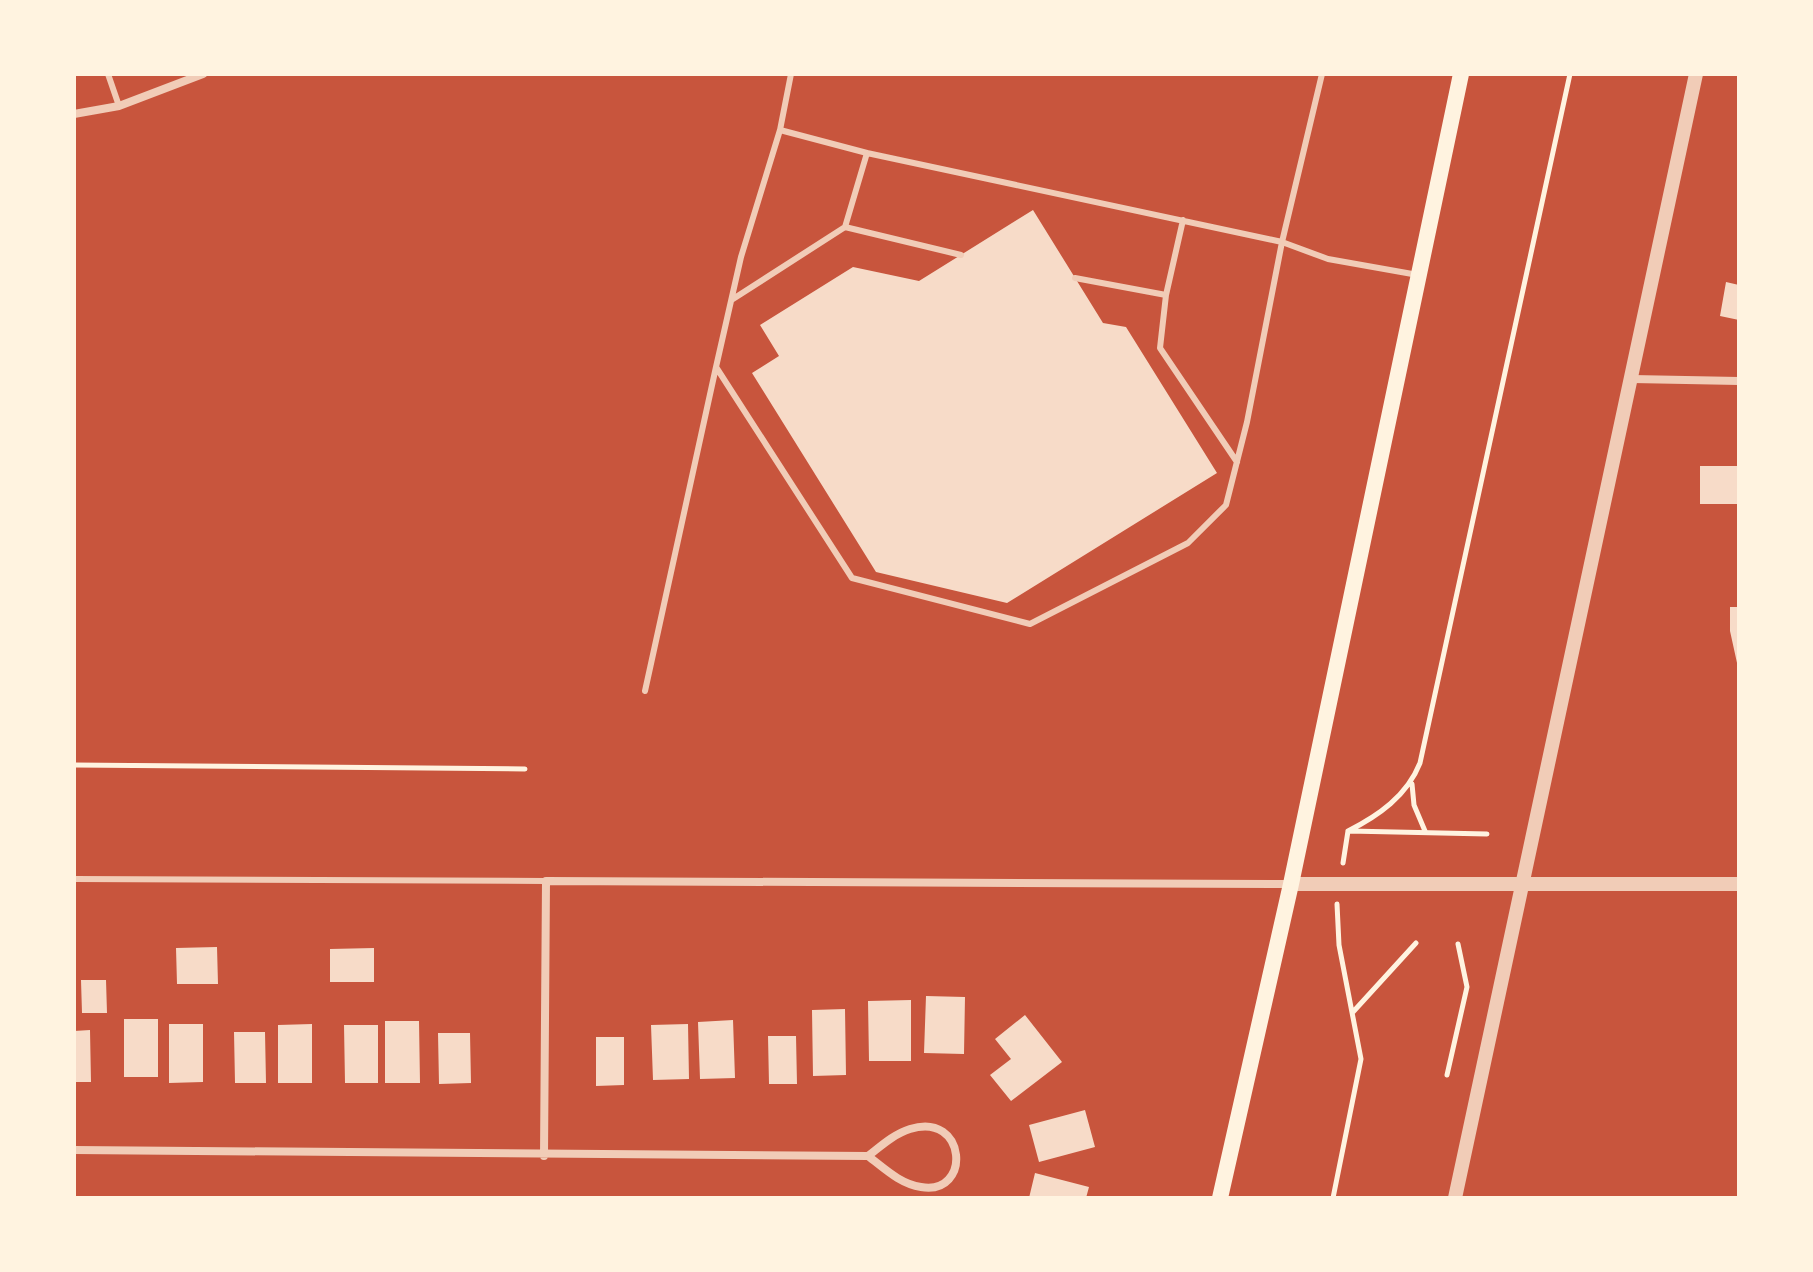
<svg xmlns="http://www.w3.org/2000/svg" width="1813" height="1272" font-family="Spectral,serif">
<style>
.building{fill:#f7dbc8}
.lines{fill:none;stroke-linecap:round;stroke-linejoin:round}
.path{stroke:#fff3e0;stroke-width:5}
.service{stroke:#f1ccb7;stroke-width:6}
.minor{stroke:#f1ccb7;stroke-width:8}
.tertiary{stroke:#f1ccb7;stroke-width:14}
.secondary{stroke:#fff3e0;stroke-width:16}
</style>
<rect width="100%" height="100%" fill="#c8553d"/>
<path class="building" d="M1033 210 1103 323 1126 327 1217 473 1007 603 876 572 752 373 779 356 760 325 853 267 919 281Z
M1726 282 1739 285V320L1720 316Z
M1700 466H1739V504H1700Z
M1730 607H1739V672L1730 631Z
M217 947 218 984H177L176 948Z
M374 948V982H330V949Z
M81 980H106L107 1013H82Z
M926 996 965 997 964 1054 924 1053Z
M911 1000V1061H869L868 1001Z
M845 1009 846 1075 813 1076 812 1010Z
M1025 1015 1062 1062 1011 1101 990 1075 1011 1059 995 1039Z
M124 1019H158V1077H124Z
M733 1020 735 1078 700 1079 698 1022Z
M385 1021H419L420 1083H385Z
M169 1024H203V1082L169 1083Z
M312 1024V1083H278V1025Z
M688 1024 689 1079 653 1080 651 1025Z
M344 1025H378V1083H345Z
M90 1030 91 1082H74V1031Z
M234 1032H265L266 1083H235Z
M438 1033H470L471 1083 439 1084Z
M768 1036H796L797 1084H769Z
M596 1037H624V1085L596 1086Z
M1085 1110 1095 1147 1039 1162 1029 1125Z
M1035 1173 1089 1187 1086 1198H1029Z"/>
<g class="lines">
<path class="path" d="M74 765 525 769
M1412 784 1414 805 1425 831
M1348 831C1378 816 1407 796 1420 763L1570 74
M1349 831 1487 834
M1343 863 1348 831
M1353 1012 1416 943
M1447 1075 1467 987 1458 944
M1333 1198 1361 1059 1339 945 1337 904"/>
<path class="service" d="M108 74 119 106
M1322 74 1282 242 1328 259 1418 275
M780 130 741 257 716 367 852 578 1030 624 1188 543 1226 505 1247 422 1282 242 867 153 780 130 791 74
M1183 220 1166 295 1160 348 1237 462
M845 227 961 255
M1075 278 1166 295
M733 299 845 227 867 153
M645 691 716 367
M74 879 546 881"/>
<path class="minor" d="M74 114 119 106 203 74
M1632 379 1739 381
M74 1150 868 1156C881 1146 894 1134 910 1129 967 1111 972 1196 921 1187 900 1184 884 1168 868 1156
M544 1156 546 881 1290 884"/>
<path class="tertiary" d="M1291 884H1739
M1455 1198 1696 74"/>
<path class="secondary" d="M1220 1198 1291 884 1461 74"/>
</g>
<rect width="1813" height="1272" fill="none" stroke="#fff3e0" stroke-width="152"/>
</svg>
